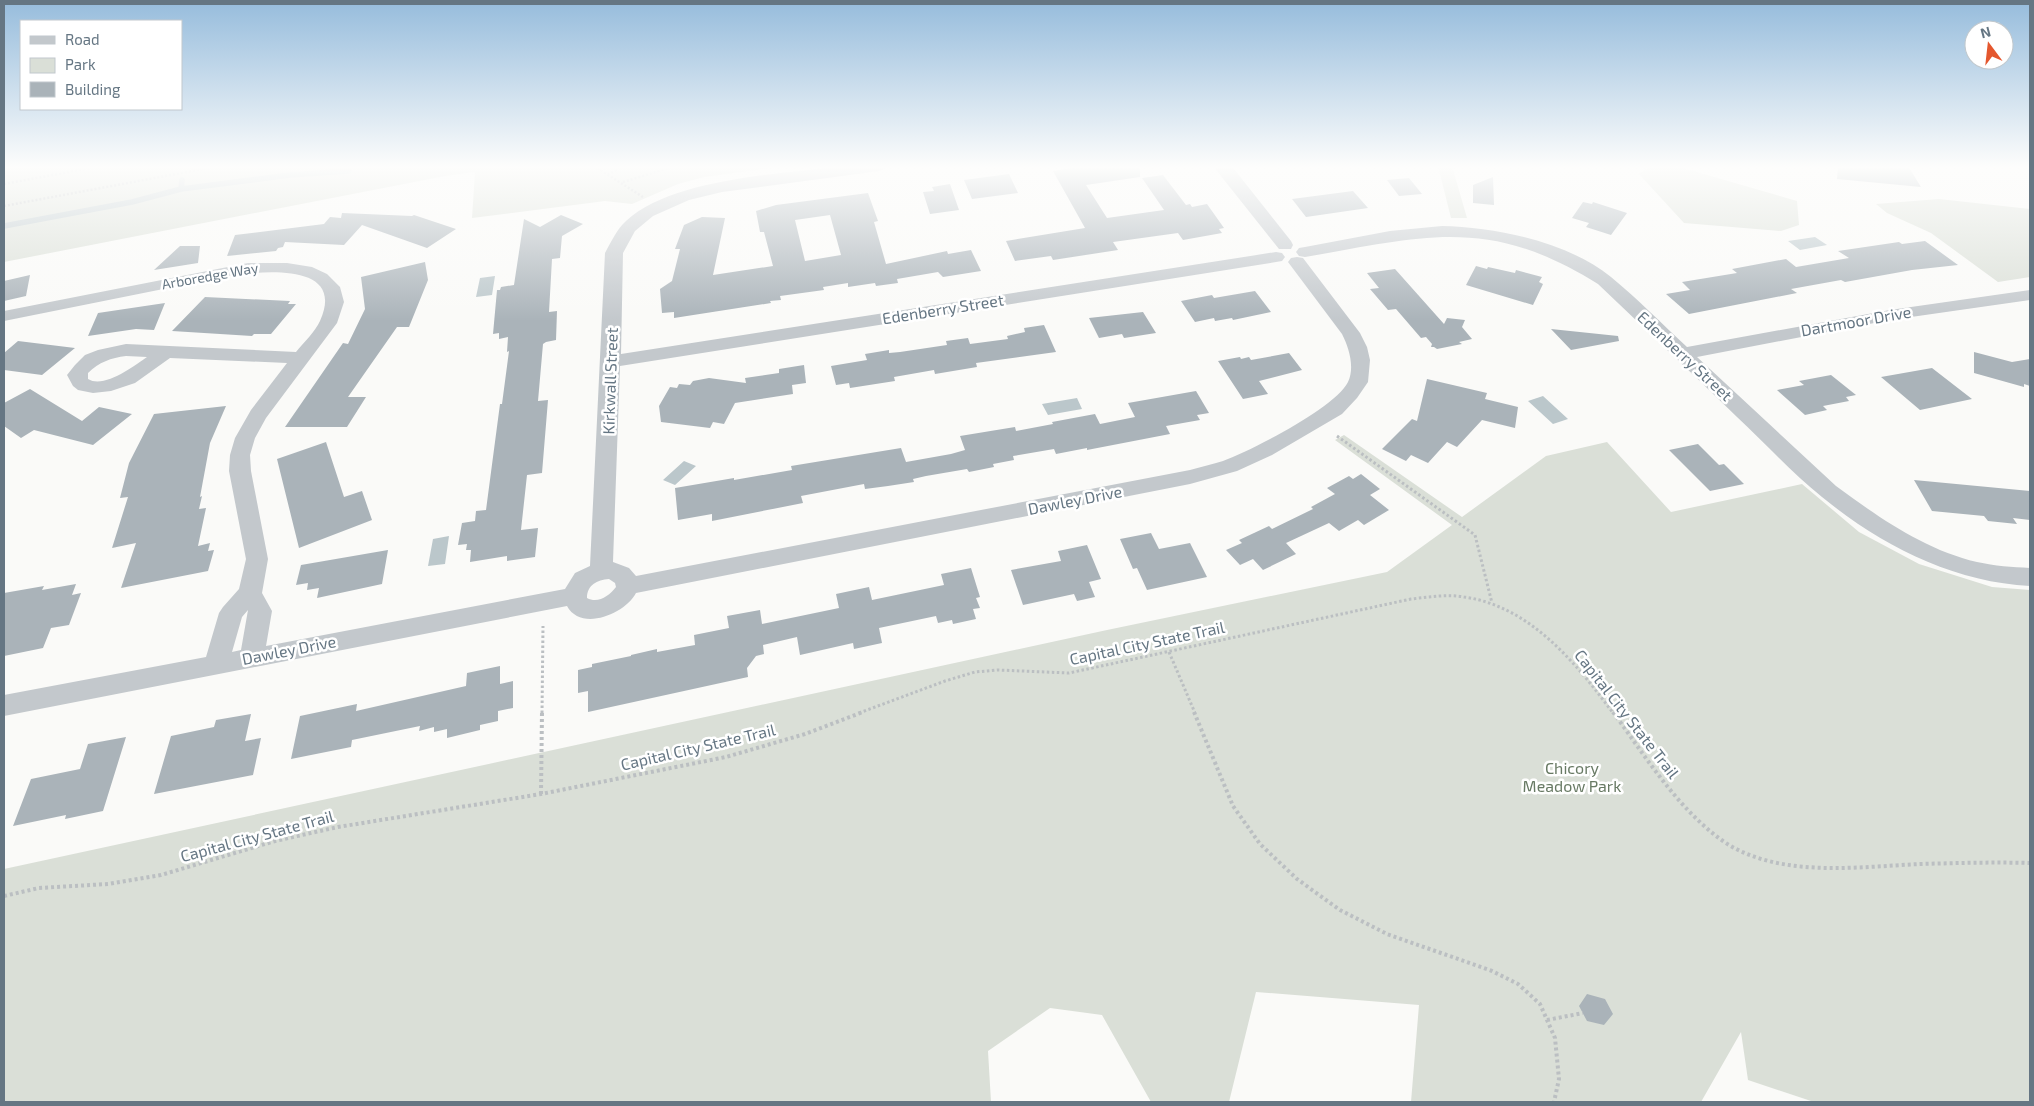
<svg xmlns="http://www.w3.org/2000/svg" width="2034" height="1106" font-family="'Exo 2',sans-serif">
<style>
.green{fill:#dadfd7}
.water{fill:#bbc7cb}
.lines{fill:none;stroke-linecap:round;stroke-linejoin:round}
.stream{stroke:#bbc7cb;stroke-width:5.5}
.building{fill:#aab3b9;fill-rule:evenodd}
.path-far2{stroke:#bbbfc2;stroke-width:2.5;stroke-dasharray:2 2;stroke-linecap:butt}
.path-far1{stroke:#bbbfc2;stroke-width:3;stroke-dasharray:2.5 2.5;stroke-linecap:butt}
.path{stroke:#bbbfc2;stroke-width:4;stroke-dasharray:3 3;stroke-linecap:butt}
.minor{fill:#c3c8cc;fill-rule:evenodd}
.labels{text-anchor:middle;stroke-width:5;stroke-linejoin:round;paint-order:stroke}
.far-street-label{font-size:14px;fill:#657683;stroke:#fff}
.street-label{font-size:16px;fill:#657683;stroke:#fff}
.park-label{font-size:16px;fill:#687a64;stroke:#fff}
</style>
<rect width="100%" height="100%" fill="#fafaf8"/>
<path class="green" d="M4 166H787L704 177 678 184 632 204 605 201 472 218 475 172 445 176 4 262Z
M1438 166H1452L1467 218H1451Z
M1650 166H1676L1797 201 1799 225 1781 231 1684 223 1639 174Z
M1939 199 2030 209V277L1998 282 1931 233 1887 213 1876 204Z
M1344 435 1462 517 1546 456 1607 442 1671 512 1802 484 1859 532 1919 564 1992 587 2030 590V1102H1814L1748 1080 1741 1032 1701 1102H1411L1419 1005 1256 992 1229 1102H1151L1102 1015 1050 1008 988 1051 991 1102H4V869L1107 630 1387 572 1452 525 1335 440Z"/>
<path class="water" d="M1815 237 1827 245 1800 250 1788 241Z
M495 276 492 295 476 297 480 278Z
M1543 396 1568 419 1553 424 1528 401Z
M1077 398 1082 409 1048 415 1042 404Z
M684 461 696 466 675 485 663 480Z
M449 536 445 564 428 566 433 539Z"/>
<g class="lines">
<path class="stream" d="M181 189 290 175 349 171
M4 226 132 202 181 189 182 180"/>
</g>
<path class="building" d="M1084 166H1140V177L1086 185 1107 218 1164 210 1142 178 1163 175 1186 205 1190 204 1192 207 1207 204 1224 228 1219 229 1222 233 1183 240 1178 233 1113 242 1118 250 1053 260 1051 256 1015 261 1006 241 1085 228 1053 171Z
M1838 166H1908L1921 187 1837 179Z
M1009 174 1018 193 972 199 964 180Z
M1493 177 1494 205 1473 203V185Z
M1409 178 1422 194 1399 196 1387 180Z
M950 184 959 210 930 214 923 192 934 191 932 187Z
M1353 191 1368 208 1306 217 1292 199Z
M868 193 878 221 874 222 886 264 947 251 948 254 971 250 981 271 943 277 938 272 897 279 898 283 876 286 875 283 848 287V283L823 287 824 290 780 296 781 300 770 301 771 303 674 318V312L662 313 660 289 672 281 680 249H675L684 225 702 217 725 218 713 275 773 266 764 232H760L756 211 776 205ZM830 215 841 255 805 261 795 220Z
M1583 202 1592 204 1593 202 1627 213 1611 235 1586 227 1589 223 1572 218Z
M342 213 412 216 414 215 456 229 427 248 362 225 344 245 285 242 283 247 278 248 276 251 227 256 235 235 324 224 330 217 341 218Z
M561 215 583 224 562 236 560 258 552 259 549 312 557 311 556 340 546 342 543 344 538 401 548 400 542 473 527 475 521 530 538 528 535 557 507 561V556L470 562 471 550H466L467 544 458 545 462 523 475 521 476 511 486 510 500 404H502L509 351 507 352 508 337 499 339V333L493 334 497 290H500L501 287 514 285 524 219 540 227Z
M1925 241 1958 265 1912 270 1845 282 1841 280 1791 289 1797 293 1689 314 1666 294 1690 290 1682 282 1737 273 1732 269 1786 259 1796 267 1849 258 1838 251 1899 242 1902 244Z
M180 246H200L198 263 154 270Z
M425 262 428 280 409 327H397L348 397H366L347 427H285L343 343 348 344 365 309 361 277Z
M1476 266 1487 269 1488 267 1515 273 1516 270 1542 277 1539 282 1543 284 1533 305 1466 285Z
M1395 269 1444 324 1447 318 1465 320 1462 327 1472 339 1459 342 1462 344 1437 349 1434 347H1431L1432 344 1426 337 1421 338 1396 309 1388 310 1370 289 1379 288 1367 273Z
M30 275 26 296 4 301V281Z
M1255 291 1271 312 1233 320 1232 318 1215 321 1214 318 1195 322 1181 301 1212 295 1214 298Z
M205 297 290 301 288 304H296L271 334H254L252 336 172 331Z
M165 303 154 330 136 329 88 336 98 313Z
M1143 312 1156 333 1124 338 1122 334 1099 338 1089 318Z
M1044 325 1056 352 976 363 977 367 935 374 934 370 894 377 895 381 850 388 849 383 836 385 831 366 867 360 865 354 889 350V353L900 352 947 345 946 341 968 338 970 344 1008 339 1007 336 1025 332 1024 328Z
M1551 329 1618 336 1619 341 1571 350Z
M18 341 75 348 42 375 4 370V353Z
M1974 352 2012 362 2030 359V386L2024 384V387L1974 373Z
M1289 353 1302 370 1259 381 1268 394 1243 399 1218 361 1240 357 1241 359 1249 357 1251 360Z
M804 365 806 383 792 385 793 394 735 403 724 424 713 422 710 428 661 422 659 406 670 387 677 388 679 384 690 385 693 381 709 378 746 383 745 378 779 373V369Z
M1932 368 1972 399 1920 410 1881 377Z
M1831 375 1856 395 1846 397 1849 401 1823 406 1827 410 1805 415 1777 390 1804 385 1799 381Z
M1427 379 1487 393 1485 399 1518 407 1515 428 1482 420 1457 447 1447 442 1428 463 1411 455 1406 461 1382 449 1412 419 1417 421Z
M30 389 82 421 99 407 132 414 93 445 34 430 21 438 4 426V403Z
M1196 391 1209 413 1197 415 1200 420 1166 426 1170 434 1087 450V448L1056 454 1054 449 1013 456 1014 460 993 464 994 467 969 472 967 469 926 476 913 479 914 482 888 486 865 489 864 484 801 496 803 503 712 521V514L678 520 675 488 734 478V480L792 470 791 466 901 448 906 462 951 454 965 450 960 436 1015 427 1016 431 1053 424 1052 422 1095 414 1100 424 1135 417 1128 403Z
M226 406 210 443 200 497 202 496 199 509 206 508 198 546 210 543 208 551 214 550 208 571 121 588 136 543 112 548 128 497 120 498 129 463 154 414Z
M326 442 344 497 362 491 372 520 299 548 277 459Z
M1698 444 1719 465 1724 464 1744 484 1710 491 1669 450Z
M1361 474 1380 489 1370 495 1389 510 1364 525 1358 520 1339 531 1329 523 1286 543 1296 554 1263 570 1253 559 1240 565 1226 550 1242 543 1239 540 1269 526 1272 529 1313 509 1311 507 1335 494 1327 488 1349 476 1353 479Z
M1914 480 2030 491V520L2013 518 2017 524 1988 521 1984 516 1932 511Z
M1151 533 1159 549 1190 543 1207 577 1147 590 1137 568 1133 569 1120 539Z
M1087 545 1101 579 1089 582 1095 597 1077 601 1074 594 1023 605 1011 570 1061 561 1058 551Z
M388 550 382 584 317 598 319 588 307 590 308 583 296 585 301 565Z
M971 568 980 597 976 598 980 608 973 609 976 619 953 624 952 620 938 623 936 616 879 628 882 643 854 649 853 643 800 655 797 637 763 645 764 654 756 656 747 668 748 677 588 712V691L578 693V670L592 667V664L631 656V655L657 649V652L695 645 694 635 729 628 727 616 760 610 762 624 839 608 836 594 869 587 872 600 944 585 941 574Z
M76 584 72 595 81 593 69 625 51 628 43 648 4 656V593L44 586 42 590Z
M500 666V684L513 681V708L498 711V721L480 725V730L447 738V729L434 732V727L419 731 420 726 352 740 351 747 291 759 300 716 357 704 356 711 466 686 467 673Z
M251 714 245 741 261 738 253 775 154 794 171 736 214 727 216 720Z
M126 737 103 811 65 819 66 815 13 826 31 779 80 769 88 744Z
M1587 994 1605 999 1613 1014 1604 1025 1587 1021 1579 1006Z"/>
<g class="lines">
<path class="path-far2" d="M594 166 643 197
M600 170 614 166 617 170 608 174
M623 182 676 166
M4 184 101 166
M4 206 219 166"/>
<path class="path-far1" d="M1337 436 1475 535 1492 603
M1169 652 1195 713
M542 713 543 626
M859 713 945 681 975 672 998 670 1069 673 1411 599C1429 597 1447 594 1464 597 1530 606 1576 663 1613 713"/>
<path class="path" d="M1194 712 1233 806 1260 844 1297 879 1340 910 1387 934 1492 971 1518 984 1540 1004 1555 1038 1559 1079 1554 1102
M1613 712C1645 756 1676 806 1720 839 1775 879 1856 867 1920 864 1957 863 1993 862 2030 863
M541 794 542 712
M4 896 39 888 108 884 161 875 275 841 338 827 541 794 726 757 805 734 863 712
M1547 1020 1583 1013"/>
<path class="minor" d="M844 166H887L884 169 879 171 722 192 689 200 653 216 635 231 623 253 621 354 1276 252 1282 253 1285 257 1282 261 1276 262 620 366 613 562 629 568 636 576 1190 470C1201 467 1213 464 1223 461 1251 451 1336 407 1348 382 1355 367 1349 348 1342 334L1288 262 1291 258 1297 257 1303 258 1360 333 1367 347 1370 360 1368 382 1357 398 1342 414 1272 455 1237 471 1190 484 636 593C625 614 581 632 567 606L4 716V695L206 657 219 613 223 607 239 589 246 559 229 471 230 455 235 438 251 410 287 363 170 358 135 383 111 391 93 393 78 390 73 386 67 375 75 365 85 355 98 350 126 344 296 352C304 342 315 332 320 321 346 263 266 271 233 275L4 321V311L248 263H287L312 267 327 274 340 287 344 302 337 323 266 418 255 438 250 455 251 471 268 559 262 593 272 611 266 646 565 589 575 573 590 566 605 253C611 242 617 229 626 221 673 178 782 174 844 166ZM126 356 147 357C134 366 104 389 88 379V373C99 362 111 358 126 356ZM609 579 615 583 616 587C609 596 598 604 587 598 587 585 597 580 609 579ZM248 610 241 650 232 652 242 617Z
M1213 166H1230L1234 169 1291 241 1293 245 1291 249H1279Z
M1442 226C1496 227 1568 242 1611 277 1638 299 1662 324 1687 347L1890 310 2030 290V300L1890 320 1697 357 1836 486C1878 517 1925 550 1977 562 1995 566 2012 567 2030 568V586C1953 582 1882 546 1822 497 1792 473 1765 443 1737 417 1691 372 1644 328 1598 284 1488 215 1423 237 1305 257L1299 256 1296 252 1299 248 1305 247 1390 231Z"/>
</g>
<linearGradient id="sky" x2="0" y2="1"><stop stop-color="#96bcdc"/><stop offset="0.52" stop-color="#fdfdfc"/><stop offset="1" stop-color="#fdfdfc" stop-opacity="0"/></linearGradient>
<rect width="2034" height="321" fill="url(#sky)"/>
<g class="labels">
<g class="far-street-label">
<text transform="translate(210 276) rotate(-10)" y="5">Arboredge Way</text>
</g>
<g class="street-label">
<text transform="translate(943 309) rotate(-9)" y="6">Edenberry Street</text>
<text transform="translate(1856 321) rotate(-10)" y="6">Dartmoor Drive</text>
<text transform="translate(1685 356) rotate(43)" y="6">Edenberry Street</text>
<text transform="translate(610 381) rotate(-88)" y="6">Kirkwall Street</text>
<text transform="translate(1075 500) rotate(-11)" y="6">Dawley Drive</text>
<text transform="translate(1147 643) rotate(-12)" y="6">Capital City State Trail</text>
<text transform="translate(289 650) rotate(-11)" y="6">Dawley Drive</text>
<text transform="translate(1627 714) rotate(52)" y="6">Capital City State Trail</text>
<text transform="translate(698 747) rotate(-13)" y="6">Capital City State Trail</text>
<text transform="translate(257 836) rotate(-15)" y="6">Capital City State Trail</text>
</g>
<g class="park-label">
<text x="1572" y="774">Chicory<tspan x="1572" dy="18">Meadow Park</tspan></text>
</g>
</g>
<rect width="2034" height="1106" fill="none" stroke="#657683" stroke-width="10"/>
<rect x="20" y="20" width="162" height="90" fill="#ffffff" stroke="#c1c8cd"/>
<rect x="30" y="36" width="25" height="8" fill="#c3c8cc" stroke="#c1c8cd"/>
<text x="65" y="45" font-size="15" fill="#657683">Road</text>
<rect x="30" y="58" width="25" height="15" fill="#dadfd7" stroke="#c1c8cd"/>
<text x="65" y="70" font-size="15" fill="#657683">Park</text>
<rect x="30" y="82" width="25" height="15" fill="#aab3b9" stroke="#c1c8cd"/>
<text x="65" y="95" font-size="15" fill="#657683">Building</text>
<g transform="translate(1989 45) rotate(345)"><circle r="24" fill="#ffffff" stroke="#c1c8cd"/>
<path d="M0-4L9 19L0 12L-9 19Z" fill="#e4572e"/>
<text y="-8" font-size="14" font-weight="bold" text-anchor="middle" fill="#657683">N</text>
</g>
</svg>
